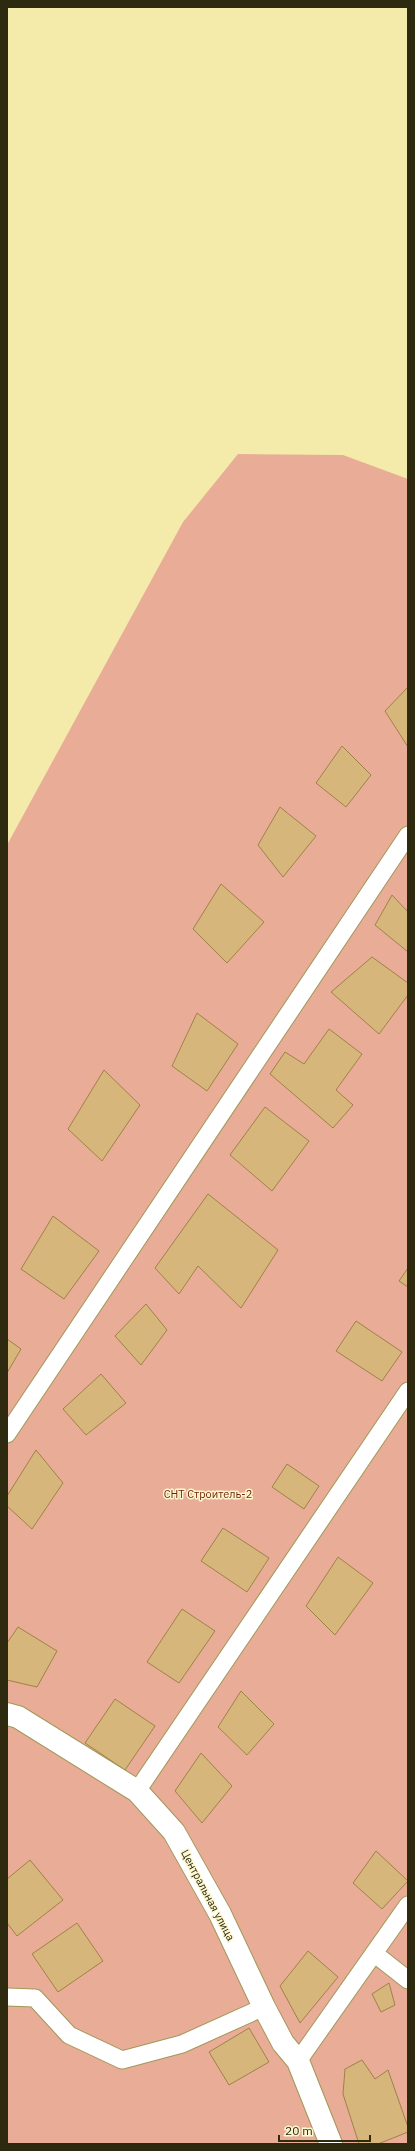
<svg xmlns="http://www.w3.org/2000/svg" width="415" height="2151" font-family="'IBM Plex Sans',sans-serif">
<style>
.green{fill:#e8ac97}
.building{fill:#d7b67b;stroke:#a08149}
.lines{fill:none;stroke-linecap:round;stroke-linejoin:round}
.service-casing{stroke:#a19859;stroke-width:19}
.minor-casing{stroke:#a19859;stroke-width:24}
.service{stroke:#fff;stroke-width:17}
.minor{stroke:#fff;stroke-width:22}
.labels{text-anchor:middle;stroke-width:3;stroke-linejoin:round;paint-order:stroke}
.park-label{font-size:11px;fill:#712502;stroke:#fdf7d1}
.street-label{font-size:11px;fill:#2e2a10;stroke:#fdf7d1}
</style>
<rect width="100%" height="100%" fill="#f4ebaa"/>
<path class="green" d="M238 454 343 455 408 479V2144H7V845L183 522Z"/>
<path class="building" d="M408 687V747L385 711Z
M342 746 371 775 346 807 316 783Z
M280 807 316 836 283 877 258 845Z
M221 884 264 922 227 963 193 929Z
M392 895 408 912V952L375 925Z
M372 957 408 983V995L379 1034 331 992Z
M197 1013 238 1044 207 1091 172 1066Z
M329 1029 362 1054 336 1090 353 1105 333 1128 270 1074 285 1052 304 1064Z
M104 1070 140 1105 102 1161 68 1129Z
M265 1107 309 1141 272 1191 230 1155Z
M208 1194 278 1250 241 1308 198 1266 179 1294 155 1268Z
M53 1216 99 1251 64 1299 21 1269Z
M408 1268V1287L399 1281Z
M146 1304 167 1330 141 1365 115 1336Z
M356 1321 402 1352 382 1381 336 1351Z
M7 1339 21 1349 7 1373Z
M101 1374 126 1403 86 1435 63 1409Z
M36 1450 63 1483 32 1529 7 1506V1496Z
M287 1464 319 1486 304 1509 272 1487Z
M223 1528 269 1558 247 1592 201 1561Z
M338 1557 373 1583 335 1635 306 1606Z
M182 1609 215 1631 179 1683 147 1662Z
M18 1627 57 1651 37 1687 7 1680V1643Z
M241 1691 274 1724 247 1755 218 1727Z
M115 1699 155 1726 125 1770 85 1743Z
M201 1753 232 1786 202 1823 175 1791Z
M376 1851 408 1881 382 1909 353 1883Z
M30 1860 63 1900 17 1936 7 1923V1879Z
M77 1923 103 1961 58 1992 32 1954Z
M308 1951 338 1977 300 2023 280 1986Z
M389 1983 395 2005 381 2012 372 1994Z
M249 2028 269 2062 229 2085 209 2052Z
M362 2060 375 2079 388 2070 408 2127V2132L378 2144H359L343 2094 345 2069Z"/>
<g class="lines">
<defs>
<path id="service" d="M7 1434 408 835
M137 1791 408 1391
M375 1954 408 1980
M7 1997 35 1998 69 2035 122 2060 182 2044 264 2007
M298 2061 408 1905"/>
<path id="minor" d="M7 1714 18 1717 137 1791 174 1832 220 1914 264 2007 283 2043 298 2061 331 2144"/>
</defs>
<use href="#service" class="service-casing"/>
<use href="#minor" class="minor-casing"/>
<use href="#service" class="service"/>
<use href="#minor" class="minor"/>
</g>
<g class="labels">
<g class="park-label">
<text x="208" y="1498">СНТ Строитель-2</text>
</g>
<g class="street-label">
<text transform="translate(208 1895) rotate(62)" y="4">Центральная улица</text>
</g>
</g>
<rect width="415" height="2151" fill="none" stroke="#2e2a10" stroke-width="16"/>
<path d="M279 2135v6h91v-6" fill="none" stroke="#2e2a10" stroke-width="2"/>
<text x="285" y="2135" font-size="12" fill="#2e2a10" stroke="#fdf7d1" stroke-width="3" paint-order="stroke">20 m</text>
</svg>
